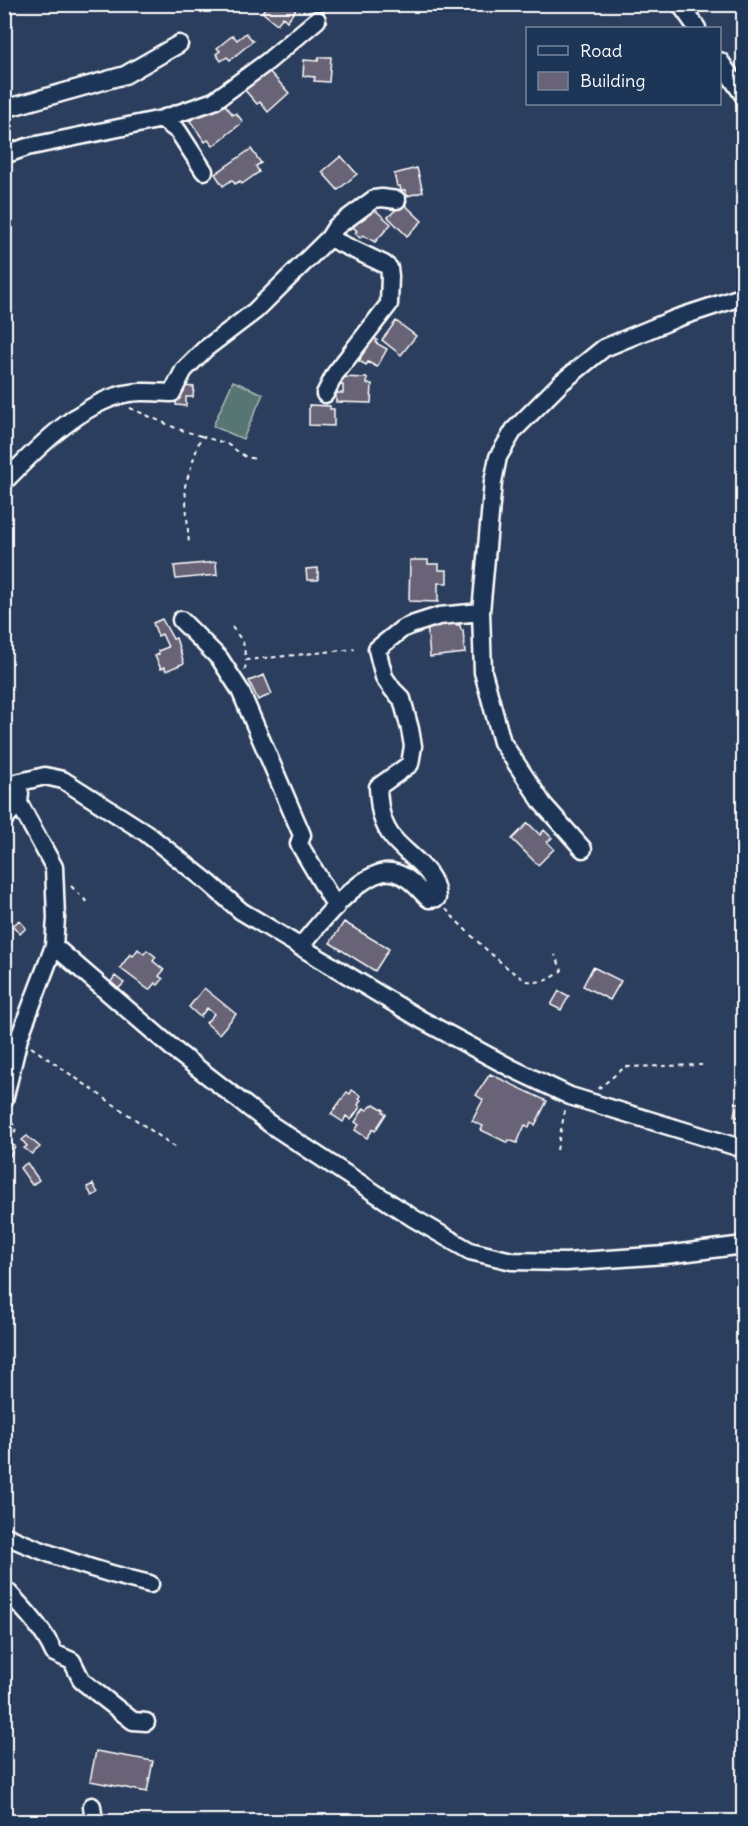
<svg xmlns="http://www.w3.org/2000/svg" width="748" height="1826" font-family="Delius,sans-serif">
<style>
.green{fill:#577573;stroke:#abbab9;stroke-width:1.5}
.building{fill:#696377;stroke:#fff;stroke-width:1.5}
.lines{fill:none;stroke-linecap:round;stroke-linejoin:round}
.minor-casing{stroke:#fff;stroke-width:21}
.path{stroke:#fff;stroke-width:2;stroke-dasharray:4.5 4.5;stroke-linecap:butt}
.minor{stroke:#1d3557;stroke-width:16}
</style>
<rect width="100%" height="100%" fill="#2c3e5d"/>
<filter id="ink" filterUnits="userSpaceOnUse"><feTurbulence type="fractalNoise" baseFrequency=".0167" numOctaves="2"/><feDisplacementMap in="SourceGraphic" scale="12" xChannelSelector="R" yChannelSelector="G"/><feConvolveMatrix kernelMatrix="1 2 1 2 8 2 1 2 1" color-interpolation-filters="sRGB"/></filter>
<g filter="url(#ink)">
<path class="green" d="M233 381 263 394 243 439 213 426Z"/>
<path class="building" d="M265 4H300L287 21 283 17 277 24 262 12 267 6Z
M246 33 253 41 230 60 227 57 221 61 216 54 220 51 217 48 233 35 237 40Z
M319 57H331L329 82 314 81 315 77 303 76 304 60 318 61Z
M267 69 289 93 268 112 260 102 257 104 243 88Z
M223 102 233 115 236 113 243 122 213 146 208 140 205 142 190 121 212 103Z
M251 149 261 163 256 166 259 172 242 184 240 181 235 184 232 180 223 186 215 174Z
M341 156 357 174 338 190 322 172Z
M417 168 423 192 407 196 405 190 401 191 400 186H397L394 174Z
M403 203 422 221 407 236 388 217Z
M373 208 391 224 375 242 363 235 360 238 355 233 357 231 353 227Z
M396 321 416 336 401 355 382 340Z
M372 336 377 340 376 343 387 349 377 367 368 362 366 365 359 361 361 358 356 355Z
M340 377 367 378V384H372L371 403 336 402V393H343V385H339Z
M184 386 194 387 193 397H186V406L176 405 177 390 184 391Z
M309 405 330 406V409H334V426L309 425Z
M410 560H428V564H439V570H447V583H438V602L409 601Z
M216 562 217 575 176 579 174 566Z
M318 568V580H307L306 569Z
M162 619 173 639 176 638 184 663 166 671 165 667 161 669 155 656 159 654 158 651 168 647 162 634 158 636 153 623Z
M456 622 457 625H460L461 630H463L465 653 430 657 427 624Z
M264 675 272 694 258 700 249 681Z
M528 823 540 835 544 830 552 838 547 842 554 849 538 865 512 839Z
M19 920 26 928 20 934 13 926Z
M344 922 389 949 375 971 330 943Z
M138 949 144 954 147 950 156 957 153 961 164 970 159 976 163 979 158 985 155 983 149 990 120 968 130 954 133 956Z
M593 967 621 981 610 1000 583 986Z
M115 976 124 983 118 989 110 983Z
M204 988 236 1014 219 1034 206 1023 214 1014 207 1008 200 1017 189 1007Z
M559 991 569 996 561 1010 551 1005Z
M490 1074 547 1101 535 1125 531 1122 529 1127 525 1125 517 1143 509 1140 508 1143 481 1130 483 1126 472 1121 483 1100 476 1095Z
M352 1090 361 1096 359 1099 361 1100 358 1105 360 1107 351 1120 346 1116 343 1122 331 1114 347 1092 350 1094Z
M741 1097H744V1119L734 1116 736 1103H740Z
M374 1104 384 1110 383 1112 386 1114 375 1131 373 1129 367 1138 355 1130 359 1125 355 1122 364 1108 367 1110Z
M27 1136 40 1147 32 1154 24 1148 27 1146 22 1140Z
M4 1141 15 1146 10 1156 4 1154Z
M27 1163 39 1180 32 1185 20 1168Z
M93 1184 98 1193 92 1196 87 1187Z
M96 1751 153 1761 147 1792 90 1781Z"/>
<g class="lines">
<defs>
<path id="minor" d="M680 4 697 28
M720 61 744 96
M4 109 125 75 179 44
M162 119 178 131 204 171
M4 155 27 147 162 119 214 101 267 62 317 20
M329 238 336 227 374 199 382 198 397 200
M4 482C34 451 75 409 117 396 134 390 154 392 172 393L184 370 205 349 255 311 329 238 384 264 389 268 390 276 389 304 335 374 325 394
M481 612 483 672 502 742 543 804 583 849
M181 620 220 659 240 690 302 835 299 844 336 907
M4 786 45 776 63 780 146 833 209 883 241 911 422 1020 513 1069 570 1096 744 1149
M4 819 19 803 20 793
M54 946 177 1052 270 1124 413 1218 470 1251 512 1261 566 1262 665 1255 744 1245
M300 947C318 926 366 862 396 873 410 877 419 890 429 899L437 898C436 867 404 855 390 834 380 819 379 804 378 787L410 764 413 746 410 729 402 699 393 690 384 677 377 649 402 629 411 625 439 616 481 612 493 482 498 457 514 430 562 382 604 348 677 318 744 296
M4 1100 19 1038 54 946 56 918 54 867 19 803
M4 1535C51 1556 100 1572 150 1584
M4 1588C23 1608 43 1628 54 1653L72 1661 82 1681 133 1721 146 1722
M92 1806 94 1822"/>
</defs>
<use href="#minor" class="minor-casing"/>
<path class="path" d="M130 408 178 429 201 436 185 486 189 545
M201 436 227 444 246 457 256 459
M232 627 243 642 246 660
M245 670 246 660 355 649
M71 886 88 903
M446 909C457 923 513 977 528 981 541 984 553 979 562 970L555 955
M31 1047 175 1147
M598 1089 625 1067 702 1065
M4 1116 16 1127 14 1135
M557 1150 565 1110"/>
<use href="#minor" class="minor"/>
</g>
</g>
<rect width="748" height="1826" fill="none" stroke="#1d3557" stroke-width="24"/>
<rect x="12" y="12" width="724" height="1802" fill="none" stroke="#fff" stroke-width="2" filter="url(#ink)"/>
<rect x="526" y="27" width="195" height="78" fill="#1d3557" stroke="#77869a" stroke-width="1.5"/>
<rect x="538" y="46" width="30" height="9" fill="#1d3557" stroke="#77869a" stroke-width="1.5"/>
<text x="580" y="57" font-size="18" fill="#ffffff">Road</text>
<rect x="538" y="72" width="30" height="18" fill="#696377" stroke="#77869a" stroke-width="1.5"/>
<text x="580" y="87" font-size="18" fill="#ffffff">Building</text>
</svg>
